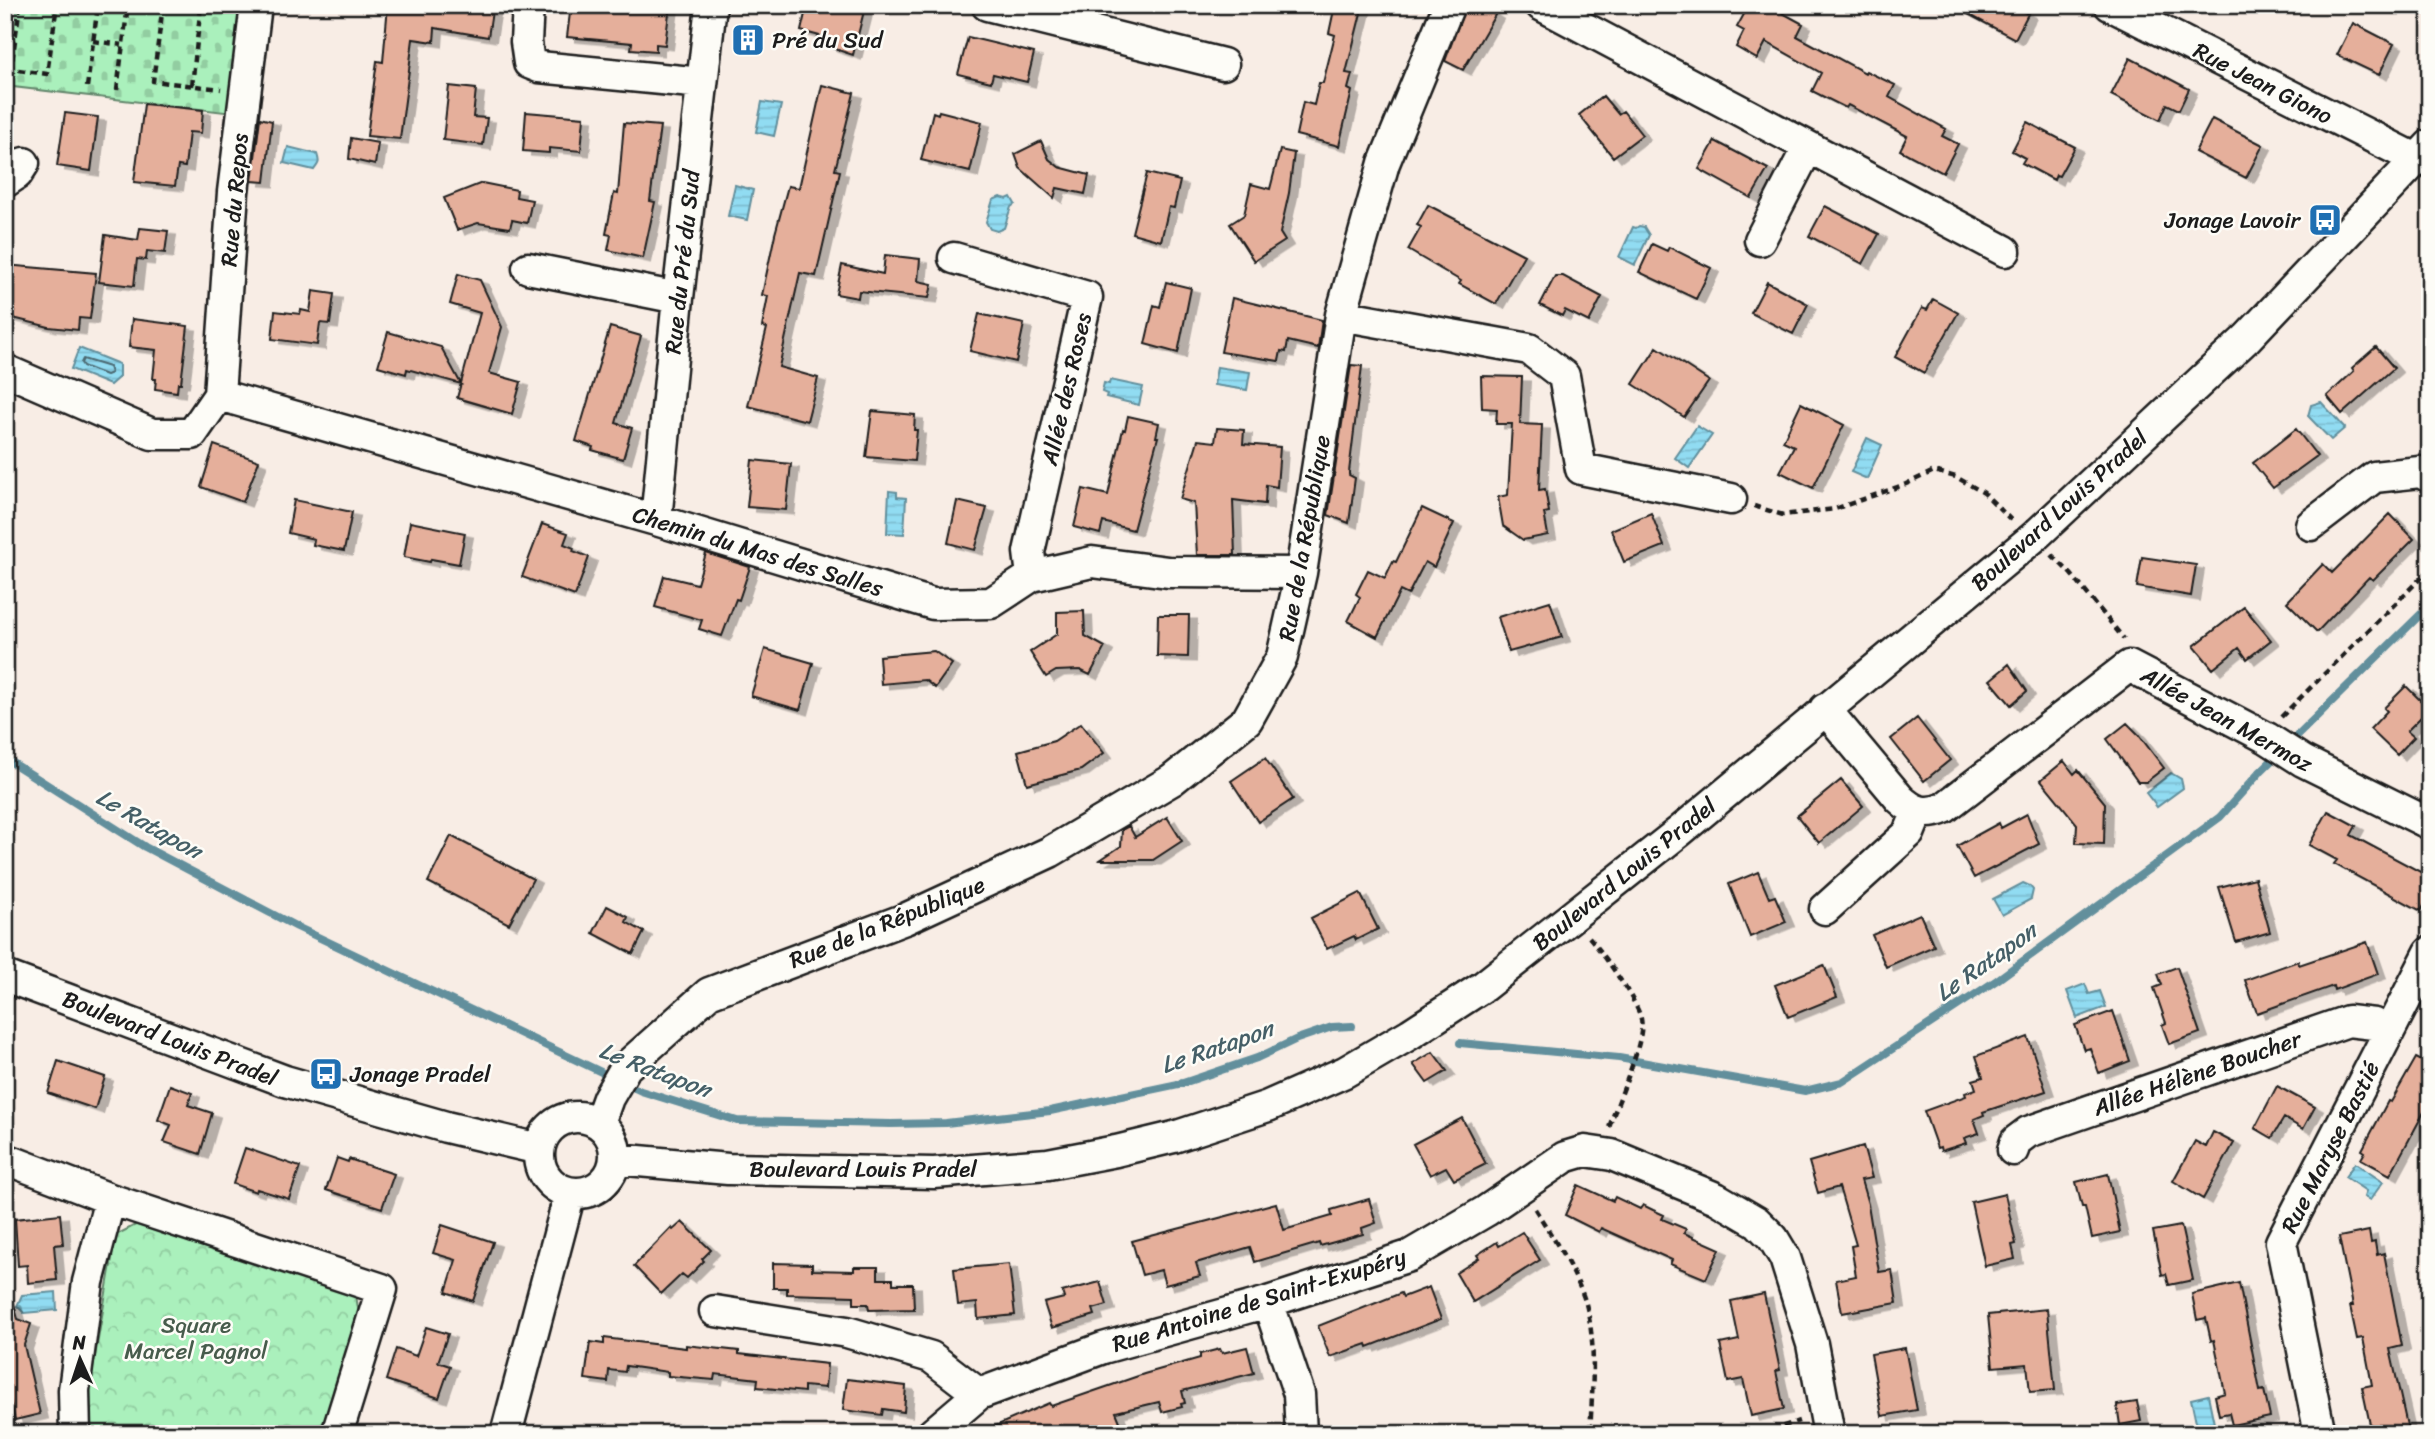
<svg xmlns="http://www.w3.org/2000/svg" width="2435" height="1439" font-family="Sriracha,sans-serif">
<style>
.cemetery{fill:url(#cemetery-stones);stroke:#63866c;stroke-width:2}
.park{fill:url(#park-crowns);stroke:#63866c;stroke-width:2}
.water{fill:url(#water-rules);stroke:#628f9c;stroke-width:2}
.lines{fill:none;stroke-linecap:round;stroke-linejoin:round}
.shore{stroke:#4b6972;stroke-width:2}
.stream{stroke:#628f9c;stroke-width:8}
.building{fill:#e5af9b;stroke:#1c1c1c;stroke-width:2;filter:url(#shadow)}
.minor-casing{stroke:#1c1c1c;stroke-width:35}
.path{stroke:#1c1c1c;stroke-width:4.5;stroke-dasharray:7 5;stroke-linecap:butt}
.minor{stroke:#fdfcf7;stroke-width:30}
.labels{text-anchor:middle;stroke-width:5;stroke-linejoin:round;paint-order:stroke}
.poi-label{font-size:23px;fill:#1c1c1c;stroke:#fdfcf7;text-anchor:start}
.street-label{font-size:23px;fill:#1c1c1c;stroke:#fdfcf7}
.park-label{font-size:23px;fill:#475c4c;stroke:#fdfcf7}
.water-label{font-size:24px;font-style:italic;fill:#455f67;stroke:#fdfcf7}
</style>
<defs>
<pattern id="cemetery-stones" width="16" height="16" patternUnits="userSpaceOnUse" patternTransform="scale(1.75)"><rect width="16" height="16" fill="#aaf0bc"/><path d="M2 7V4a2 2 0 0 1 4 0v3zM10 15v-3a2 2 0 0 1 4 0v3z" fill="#92cda1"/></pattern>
<pattern id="park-crowns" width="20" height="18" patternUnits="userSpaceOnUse" patternTransform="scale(1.75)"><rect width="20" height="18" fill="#aaf0bc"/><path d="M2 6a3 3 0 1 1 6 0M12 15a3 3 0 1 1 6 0" fill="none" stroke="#92cda1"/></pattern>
<pattern id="water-rules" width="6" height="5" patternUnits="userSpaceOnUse" patternTransform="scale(1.75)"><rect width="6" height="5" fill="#91dcf2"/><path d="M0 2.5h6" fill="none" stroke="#7cbccf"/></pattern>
<filter id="shadow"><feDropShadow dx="8" dy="4.5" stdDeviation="0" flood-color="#0004"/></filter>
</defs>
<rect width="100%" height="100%" fill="#f8ede5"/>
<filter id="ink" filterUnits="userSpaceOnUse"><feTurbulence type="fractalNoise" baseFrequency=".0143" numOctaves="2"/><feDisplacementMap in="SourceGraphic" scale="14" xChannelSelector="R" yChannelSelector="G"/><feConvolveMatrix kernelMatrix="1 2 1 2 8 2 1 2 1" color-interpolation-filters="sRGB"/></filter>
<g filter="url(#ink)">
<path class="cemetery" d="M5 5H246L233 113 5 86Z"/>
<path class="park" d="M147 1219 355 1290 361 1326 324 1434H88L89 1391 116 1235Z"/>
<path class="water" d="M762 102 781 105 774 136 756 132Z
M288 147 317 154C320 163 319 163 314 170L284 163Z
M735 185 753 190 747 220 728 216Z
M1000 197 1007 199 1011 197 1015 204 1011 207 1004 228 997 231 990 229 986 222 993 200Z
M1639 226 1644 227 1649 235 1635 265 1619 257 1633 227 1636 228Z
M79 348 119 364V377L110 385 71 369Z
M1217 367 1250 372 1247 390 1214 385Z
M1110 380 1143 387 1139 405 1106 397 1107 394 1102 392 1104 383 1109 384Z
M2321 402 2345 428 2331 440 2308 416 2311 405Z
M1697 426 1712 435 1689 468 1675 458Z
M1867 438 1882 445 1867 479 1851 472Z
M889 491 897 492V497L906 498 904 534 887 533Z
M2171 773 2181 779 2183 788 2157 807 2146 793Z
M2023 883 2030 886 2033 890 2031 899 2002 915 1993 899Z
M2085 984 2089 994 2100 991 2106 1007 2077 1018 2067 991Z
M2355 1163 2383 1182 2370 1200 2364 1197 2366 1191 2345 1177Z
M56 1292 57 1310 24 1313 17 1306 22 1295Z
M2208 1395 2215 1428 2198 1432 2191 1399Z"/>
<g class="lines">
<path class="shore" d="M83 359 109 367 111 373 106 375 83 366 81 363Z"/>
<path class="stream" d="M5 758 145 847 297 927 641 1091 737 1121 891 1124 946 1123 1050 1111 1183 1083 1257 1058 1297 1039 1332 1027 1352 1026
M1460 1043 1619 1058 1805 1091 1842 1082 1997 980 2220 817 2261 771 2430 605"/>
</g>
<path class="building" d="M388 5H493L488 37 435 28 434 42 413 39 400 139 367 136 377 61 383 62Z
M571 5H670L665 45 656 44V51L631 49 632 43 567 37Z
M807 5H839L864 11 853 55 829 47 831 39 801 31Z
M1335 5H1363L1346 73 1352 74 1348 89 1352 91 1339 146 1296 135 1303 102 1314 105 1319 83H1323L1335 35 1329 33Z
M1466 5H1480L1495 15 1463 70 1445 61Z
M1749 5H1768L1803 24 1797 36 1865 73 1866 71 1895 85 1889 97 1946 129 1942 136 1958 144 1943 173 1900 150 1907 136 1848 105 1846 108 1812 91 1821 73 1766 42 1757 59 1736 47 1744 31 1737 27Z
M1951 5H2011L2028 14 2015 39Z
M2353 23 2394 44 2379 75 2337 55Z
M968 37 1034 53 1027 82 993 74 991 82 958 74Z
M2130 58 2189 89 2179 110 2167 104 2160 120 2111 95Z
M822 85 854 93 835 170 840 171 816 276 800 273 779 367 818 378 807 421 748 406 767 328 762 327 768 296 762 295 775 234 788 186 799 188Z
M449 86 476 89 473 117 487 118 483 145 443 140Z
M1603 96 1618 114 1623 111 1642 135 1613 157 1579 115Z
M144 104 203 110 201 133 189 132 185 167 178 166 175 186 134 182Z
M939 111 982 122 970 172 921 160 933 112 938 114Z
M526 112 584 117 581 151 549 148V153L523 151Z
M65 113 98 117 91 171 57 166Z
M260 118 272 121 265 182 252 181Z
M2212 119 2263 145 2246 178 2195 152Z
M2027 122 2075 147 2059 176 2056 175 2054 180 2022 163 2025 158 2012 151Z
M624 123 660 126 650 201 655 202 643 258 608 250 611 235 606 234 614 193 618 194Z
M351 138 378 143 375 165 349 159Z
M1041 141 1049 159 1059 167 1089 175 1085 194 1057 188 1054 198 1020 168 1015 154Z
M1715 141 1768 169 1751 198 1699 169Z
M1280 150 1294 153 1289 193 1280 233 1285 241 1254 261 1230 224 1244 215 1251 184 1270 189Z
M1147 173 1180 181 1174 208 1169 207 1161 241 1132 233Z
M482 183 517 190 516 197 532 200 527 223 512 220 510 228 478 223 457 230 444 198Z
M1428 205 1524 255 1496 304 1459 284 1461 281 1408 250 1421 227 1417 225Z
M1825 206 1879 234 1863 264 1809 236Z
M140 228 168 231 165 253 147 251 146 260 137 259 134 286 99 282 105 235 138 240Z
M1652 244 1667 251 1669 247 1711 268 1696 299 1639 272Z
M885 255 920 259 918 281 932 284 929 298 859 291 858 298 836 294 842 265 883 274Z
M5 265 96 273 90 319 79 318 78 330 49 327 5 316Z
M458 274 480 280 502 327 489 373 521 382 512 414 457 398 480 313 450 304Z
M1555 276H1563L1602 297 1589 322 1565 310 1562 316 1540 305Z
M1166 282 1191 288 1178 353 1145 344 1154 305 1160 307Z
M1767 282 1808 304 1793 334 1751 313Z
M313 291 334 294 330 324 320 323 317 345 272 339 275 311 300 314 301 310 310 312Z
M1232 298 1322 320 1318 348 1288 341 1286 352 1281 351 1279 361 1221 352Z
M1933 299 1958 313 1924 373 1895 357 1922 308 1927 310Z
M979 314 1024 324 1016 362 970 351Z
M132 319 188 326 181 383H178L177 392 155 389 156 379H153L156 350 129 347Z
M610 327 641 336 616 423 632 428 623 459 592 450 593 447 576 441Z
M388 332 441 347 461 384 407 369 406 374 378 366Z
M1657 347 1709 381 1684 417 1633 384Z
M2376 347 2394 368 2342 414 2327 396 2354 371 2352 368Z
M1351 365 1362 366 1349 472V475L1355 478 1349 523 1328 515Z
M1481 376 1522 377 1520 424 1542 425 1539 490 1545 489 1549 512 1544 513 1548 535 1523 540 1503 526 1498 497 1508 495 1512 424H1496L1497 409 1482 408Z
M1801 403 1844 425 1813 488 1780 472 1794 446 1783 441Z
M872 411 915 415 914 430H917L914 461 866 457Z
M1128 416 1159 423 1156 437H1158L1133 530 1103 522 1100 534 1074 527 1083 489 1108 495 1123 429 1125 430Z
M1217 428 1244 430 1243 444 1280 447 1277 487 1266 485 1265 504 1233 500 1235 555H1197L1194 503 1180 499 1198 440 1215 442Z
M2296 429 2317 456 2273 488 2253 463Z
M214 445 259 461 243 502 201 487Z
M752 460 791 464 786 510 747 507Z
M294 500 352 512 344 551 313 545 314 539 288 533Z
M957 501 987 508 975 550 948 543Z
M1422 508 1454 523 1434 567 1425 562 1408 595 1400 591 1377 637 1348 621 1360 597 1356 594 1368 570 1385 578 1393 561 1396 562Z
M1651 513 1664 546 1624 562 1611 530Z
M2390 514 2414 539 2373 580 2369 577 2317 632 2287 602 2323 564 2332 573Z
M410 522 465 533 459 564 431 559 430 562 404 557Z
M542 524 568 533 564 544 574 548 573 551 589 557 575 596 522 577Z
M706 553 750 567 739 600 736 599 722 636 699 629 702 620 655 607 664 576 697 584Z
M2142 557 2196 565 2191 596 2137 587Z
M1550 601 1562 637 1509 652 1498 617Z
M2244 607 2271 640 2247 659 2239 648 2213 669 2194 646Z
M1084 611 1085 636 1105 647 1090 675 1080 670 1056 671 1046 677 1030 652 1057 634V612Z
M1158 615H1189L1188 657 1157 656Z
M765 649 813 663 800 710 751 696Z
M934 651 952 664 935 688 925 680 881 684 879 656Z
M2009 664 2027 691 2011 705 1990 680Z
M2406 686 2429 709 2407 731 2414 737 2397 755 2370 729 2387 711 2384 708Z
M1917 718 1950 760 1924 781 1891 739Z
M1081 723 1104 753 1081 770 1027 784 1018 751 1054 741Z
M2127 723 2138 734 2164 768 2146 782H2138L2107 739Z
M1265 758 1293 799 1258 822 1231 781Z
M2064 761 2074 774 2078 770 2105 803 2104 844 2076 843 2077 824 2041 780Z
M1841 780 1863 806 1819 843 1797 816Z
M2328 811 2356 826 2351 835 2430 877V895L2421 911 2334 864 2337 860 2309 845Z
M2027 814 2039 844 1974 878 1957 846 1999 823 2001 828Z
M1167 817 1182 841 1153 860H1100L1121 846 1122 830 1129 826 1135 837Z
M451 836 533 879 509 924 428 882Z
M1758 872 1769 898 1775 896 1786 922 1750 937 1729 884Z
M2255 878 2270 932 2236 942 2219 887Z
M1360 893 1378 929 1356 940 1354 936 1327 949 1311 918Z
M607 906 628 917 626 922 644 932 633 954 593 933Z
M1920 914 1934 946 1886 967 1872 935Z
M2367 942 2378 974 2334 990 2333 986 2257 1013 2245 980 2298 961 2299 965Z
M1824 965 1837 997 1788 1017 1775 985Z
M2177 967 2200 1033 2169 1044 2162 1025 2166 1023 2154 988 2162 985 2158 974Z
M2113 1011 2130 1061 2099 1073 2090 1048 2084 1050 2075 1025Z
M2028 1037 2046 1091 1983 1112 1984 1115 1974 1119 1979 1133 1964 1138 1966 1143 1941 1151 1940 1147 1937 1148 1924 1111 1966 1096 1965 1093 1976 1089 1973 1080 1983 1077 1976 1056Z
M1433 1052 1447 1071 1427 1083 1413 1064Z
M2416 1058 2430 1065V1101L2390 1175 2361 1159 2365 1152 2362 1150 2388 1101 2391 1102Z
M58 1061 105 1077 95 1109 48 1093Z
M170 1085 192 1093 188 1105 212 1113 200 1154 164 1142 171 1125 158 1120Z
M2277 1086 2315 1107 2303 1129 2284 1118 2272 1138 2255 1128Z
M1462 1118 1486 1164 1454 1180 1446 1167 1430 1175 1413 1144Z
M2213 1132 2234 1143 2203 1199 2173 1181 2195 1141 2206 1147Z
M1863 1146 1872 1178 1861 1180 1868 1204 1879 1272 1892 1270 1897 1303 1842 1313 1836 1280 1856 1276 1851 1246 1856 1245 1839 1187 1818 1193 1809 1162Z
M245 1148 300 1167 289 1199 257 1189 256 1192 233 1184Z
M337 1158 348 1162 349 1159 394 1174 382 1208 326 1190Z
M2108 1174 2120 1232 2092 1238 2085 1207H2082L2076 1182Z
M1578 1185 1613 1201 1615 1197 1640 1209 1643 1205 1653 1210 1664 1215 1662 1219 1686 1229 1684 1233 1720 1249 1706 1279 1670 1264 1672 1260 1601 1228 1599 1232 1565 1215Z
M2005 1194 2016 1244 2012 1245 2015 1259 1985 1266 1971 1202Z
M1369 1199 1376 1223 1362 1228 1363 1234 1320 1246 1319 1243 1255 1262 1250 1247 1196 1263 1200 1276 1165 1285 1161 1270 1142 1275 1132 1241 1276 1203 1284 1230 1332 1216 1331 1210Z
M60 1214 63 1244 54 1245 57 1280 28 1283 27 1265 18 1266 15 1219Z
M682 1222 711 1250 702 1259 704 1261 687 1278 682 1274 661 1294 634 1266 671 1228 673 1230Z
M442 1225 493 1242 473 1301 446 1292 456 1260 433 1253Z
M2181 1226 2193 1280 2169 1285 2166 1274 2162 1275 2153 1231Z
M2369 1231 2371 1243 2375 1242 2377 1255 2384 1253 2402 1346 2390 1349 2408 1430 2391 1434H2372L2362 1387 2372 1385 2363 1338 2357 1339 2350 1306H2353L2339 1237Z
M1522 1232 1540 1260 1473 1302 1456 1273 1479 1258 1477 1255 1497 1242 1499 1246Z
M773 1263 812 1264V1270L854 1271V1267H878V1279H893V1284H913L914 1309 869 1310 868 1304H854V1296L787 1294V1288H773Z
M1009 1264 1015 1315 978 1319 977 1303 958 1305 954 1269Z
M1100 1282 1107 1305 1093 1309 1095 1315 1052 1328 1044 1303 1064 1298 1062 1292Z
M2239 1283 2260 1391 2264 1390 2270 1417 2232 1425 2229 1413 2219 1415 2215 1396 2225 1393 2214 1340 2211 1341 2206 1318 2197 1320 2192 1294Z
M1429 1287 1441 1319 1368 1347 1367 1344 1330 1357 1318 1326 1401 1293 1403 1297Z
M1764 1294 1780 1370 1776 1371 1784 1409 1751 1416 1743 1379 1728 1382 1720 1344 1739 1340 1731 1301Z
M13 1301 18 1319 31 1324 24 1345 40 1414 15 1420 10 1400 5 1402V1302Z
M2047 1309 2055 1390 2030 1392 2027 1364 1993 1367 1988 1315Z
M426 1327 448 1334 438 1362 450 1366 439 1398 386 1380 396 1349 416 1356Z
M604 1338 686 1348V1345L739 1351V1354L827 1364 825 1388 804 1386V1392L757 1387 758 1379 715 1374 714 1380 668 1376V1372L626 1366 625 1372 609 1370 608 1382 585 1379 590 1342 604 1344Z
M1247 1347 1254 1373 1182 1391 1185 1403 1181 1404 1182 1407 1162 1412 1159 1402 1116 1412 1123 1429 1111 1434H977L1049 1403 1051 1406 1144 1374 1200 1358V1354L1220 1349 1222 1353Z
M1905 1348 1917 1410 1882 1416 1871 1354Z
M847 1379 906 1386 904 1412 883 1409 882 1415 843 1410Z
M2137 1402 2141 1421 2120 1425 2117 1405Z"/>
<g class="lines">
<defs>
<path id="minor" d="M528 5 526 42 529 63 539 67 702 83
M987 5 1223 64
M1541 5 2005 251
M2110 5 2416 159
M5 182 17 174 24 163
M1760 240 1808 147
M954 258 1087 297 1029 552 1032 576
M528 268 678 298
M1341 315 1529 349 1564 376 1581 469 1731 499
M5 370 152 434H192L219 395
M219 395 656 520 933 604 991 603 1032 576 1092 562 1168 572 1301 573
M219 395 233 192 256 5
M656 520 678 298 711 5
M2311 525 2374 477 2420 472 2430 477
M1825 709 1900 799C1914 812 1926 816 1944 808L2129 666 2267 738 2303 761 2430 824
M1825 909 1909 833 1918 811
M5 976 285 1081 446 1127 539 1149
M539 1155a38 38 0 1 1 76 0a38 38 0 1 1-76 0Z
M599 1123 608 1098 626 1067 709 993 905 919 1050 852 1172 780 1247 720 1282 657 1301 573 1341 315 1384 163 1449 5
M2013 1150 2016 1141 2028 1132 2348 1021 2374 1024 2389 1032
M616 1159 728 1169 934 1173 1048 1164 1116 1151 1174 1137 1268 1106 1345 1072 1410 1034 1484 986 1680 831 2034 537 2247 338 2430 145
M11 1161 110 1199
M1268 1302 1299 1394 1301 1434
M715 1311 847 1332 931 1357 979 1394
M75 1434 74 1390 88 1282 110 1199 382 1289 337 1434
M506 1434 570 1193
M932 1434 979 1394 1103 1348 1268 1302 1409 1256 1486 1211 1565 1157 1585 1151 1612 1155 1716 1198 1757 1222 1773 1238 1785 1258 1812 1344 1829 1434
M2320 1434 2281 1242 2430 952"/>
</defs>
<use href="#minor" class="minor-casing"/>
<path class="path" d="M20 5 11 69 47 74 57 5
M163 5 153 81 221 89
M93 41 122 45
M192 86 201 5
M87 87 98 5
M117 90 128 5
M1754 506 1783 515 1835 509 1906 484 1934 471 1956 477 1984 493 2011 520
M2052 555 2071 574 2124 639
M2281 717 2430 569
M1589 937C1601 950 1639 1004 1641 1019 1646 1041 1616 1104 1609 1128
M1535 1209C1552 1236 1577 1274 1586 1304 1597 1346 1592 1391 1590 1434
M1760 1434 1799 1421"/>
<use href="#minor" class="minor"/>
</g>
</g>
<defs>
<symbol id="building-square" viewBox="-11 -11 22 22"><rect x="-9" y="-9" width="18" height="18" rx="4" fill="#1f6fb2" stroke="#fdfcf7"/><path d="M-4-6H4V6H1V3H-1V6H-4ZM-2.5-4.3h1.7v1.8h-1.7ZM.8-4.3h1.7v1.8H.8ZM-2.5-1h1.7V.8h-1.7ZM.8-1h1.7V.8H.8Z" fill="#fff"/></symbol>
<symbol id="bus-square" viewBox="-11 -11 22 22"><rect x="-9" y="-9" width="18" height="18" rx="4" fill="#1f6fb2" stroke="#fdfcf7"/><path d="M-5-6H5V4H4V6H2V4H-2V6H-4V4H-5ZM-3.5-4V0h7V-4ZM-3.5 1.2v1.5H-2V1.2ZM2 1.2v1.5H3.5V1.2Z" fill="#fff"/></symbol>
</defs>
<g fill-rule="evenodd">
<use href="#building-square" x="729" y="21" width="38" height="38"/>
<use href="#bus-square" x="2306" y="201" width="38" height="38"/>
<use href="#bus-square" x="307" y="1055" width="38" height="38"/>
</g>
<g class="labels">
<g class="poi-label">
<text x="772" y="48">Pré du Sud</text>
<text x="2300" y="228" text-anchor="end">Jonage Lavoir</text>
<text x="350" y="1082">Jonage Pradel</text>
</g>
<g class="street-label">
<text transform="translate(2263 83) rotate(27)" y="8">Rue Jean Giono</text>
<text transform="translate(234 200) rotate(-85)" y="8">Rue du Repos</text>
<text transform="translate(682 262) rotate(-84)" y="8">Rue du Pré du Sud</text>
<text transform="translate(1066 389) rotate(-77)" y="8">Allée des Roses</text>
<text transform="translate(2059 510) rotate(-42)" y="8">Boulevard Louis Pradel</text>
<text transform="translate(1304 538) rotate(-80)" y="8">Rue de la République</text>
<text transform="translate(758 551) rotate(17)" y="8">Chemin du Mas des Salles</text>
<text transform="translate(2227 719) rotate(29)" y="8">Allée Jean Mermoz</text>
<text transform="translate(1624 874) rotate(-39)" y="8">Boulevard Louis Pradel</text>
<text transform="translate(887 922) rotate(-22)" y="8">Rue de la République</text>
<text transform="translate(170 1038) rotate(21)" y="8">Boulevard Louis Pradel</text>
<text transform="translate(2197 1073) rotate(-19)" y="8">Allée Hélène Boucher</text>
<text transform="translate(2330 1147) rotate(-63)" y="8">Rue Maryse Bastié</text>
<text x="863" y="1177">Boulevard Louis Pradel</text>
<text transform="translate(1259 1300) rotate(-17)" y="8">Rue Antoine de Saint-Exupéry</text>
</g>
<g class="park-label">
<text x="196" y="1333">Square<tspan x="196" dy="26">Marcel Pagnol</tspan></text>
</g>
<g class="water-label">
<text transform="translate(149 824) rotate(30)" y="8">Le Ratapon</text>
<text transform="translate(1986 962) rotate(-35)" y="8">Le Ratapon</text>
<text transform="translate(1217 1047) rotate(-19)" y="8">Le Ratapon</text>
<text transform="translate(655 1070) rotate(21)" y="8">Le Ratapon</text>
</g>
</g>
<rect width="2435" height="1439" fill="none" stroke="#fdfcf7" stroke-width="28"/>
<rect x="14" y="14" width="2407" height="1411" fill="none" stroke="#1c1c1c" stroke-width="2.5" filter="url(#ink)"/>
<g transform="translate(80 1359) rotate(357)" stroke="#fdfcf7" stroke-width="5" paint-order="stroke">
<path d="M0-5L12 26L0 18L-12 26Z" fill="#1c1c1c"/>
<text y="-10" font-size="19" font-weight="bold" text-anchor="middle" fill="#1c1c1c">N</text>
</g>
</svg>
